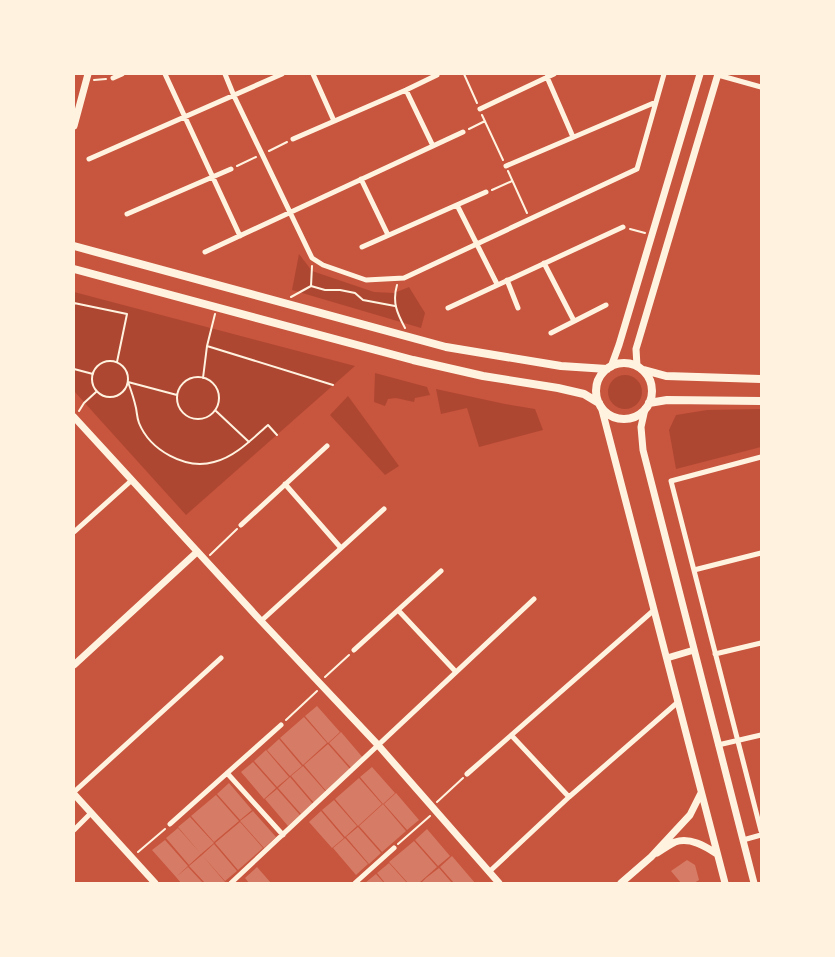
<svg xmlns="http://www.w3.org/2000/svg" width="835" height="957" font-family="'Golos Text',sans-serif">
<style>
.green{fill:#ae4732}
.building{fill:#d67c66}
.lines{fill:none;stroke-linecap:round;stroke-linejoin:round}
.path{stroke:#fff3e0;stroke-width:2}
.minor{stroke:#fff3e0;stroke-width:5}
.tertiary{stroke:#fff3e0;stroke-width:7}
.secondary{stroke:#fff3e0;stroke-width:8}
</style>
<rect width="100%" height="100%" fill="#c8553d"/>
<path class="green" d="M299 254 312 271 374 292 394 293 409 287 425 313 421 328 292 290Z
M74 292 355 366 186 515 74 391Z
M375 373 427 387 430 395 415 398 414 402 396 398 388 399 385 406 374 402Z
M608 392a17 17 0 1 1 34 0a17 17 0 1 1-34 0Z
M436 389 505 404 535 409 543 430 479 447 467 408 441 414Z
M348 396 399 466 385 475 330 415Z
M761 409V447L676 469 669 430 676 415 707 410Z"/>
<path class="building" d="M317 706 340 732 328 743 305 716Z
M304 717 327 743 303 765 280 738Z
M341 732 364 759 352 769 329 743Z
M279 739 302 766 290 776 267 750Z
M328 744 351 770 327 792 304 765Z
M266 750 289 777 277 787 254 761Z
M253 762 276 788 264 799 241 772Z
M303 766 326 792 314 803 291 776Z
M372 767 395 793 383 804 360 777Z
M290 777 313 804 301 814 278 788Z
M359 778 382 804 358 826 335 799Z
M229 783 252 810 240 820 217 794Z
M277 789 300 815 288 826 265 799Z
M396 793 419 820 407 830 384 804Z
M216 795 239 821 214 842 191 816Z
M334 800 357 826 345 837 322 810Z
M383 804 406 831 382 852 359 826Z
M253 811 276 837 264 848 240 821Z
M321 811 344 838 332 848 309 822Z
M190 817 214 843 201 854 178 827Z
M240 822 263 848 238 870 215 843Z
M358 827 381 853 369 864 346 837Z
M178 828 201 854 189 865 166 838Z
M427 829 450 856 438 866 415 840Z
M345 838 368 864 356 875 333 848Z
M165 840 188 866 176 877 152 850Z
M414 841 437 867 419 883H408L389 862Z
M214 844 237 871 225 881 202 855Z
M202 855 225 882 223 883H205L189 866Z
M452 856 475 883H454L440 867Z
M687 860 695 865 699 880 694 883H681L671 871Z
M389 863 407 883H385L377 873Z
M188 867 203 883H181L176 877Z
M257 867 271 883H249L245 878Z
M439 868 452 883H421L426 878Z
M376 874 384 883H365Z"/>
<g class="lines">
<path class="path" d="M464 74 477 103
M94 80 106 79
M482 115 503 160
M469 129 485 121
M269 151 287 142
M237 166 256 157
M508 171 527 213
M492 190 512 181
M630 229 645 233
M397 285C392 302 397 313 405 328
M311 286 325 290H340L355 293 363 300 395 306
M291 297 311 286 312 266
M74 306V303L127 314 117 362
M207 346 215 314
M92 379a18 18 0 1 1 36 0a18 18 0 1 1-36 0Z
M74 369 93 374
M177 398a21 21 0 1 1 42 0a21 21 0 1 1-42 0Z
M203 378 207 346 333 385
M128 382C131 390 134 399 136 408 137 413 137 418 139 423 150 450 185 470 214 462 235 457 252 439 268 425L277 435
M128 382 177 395
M79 411 84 403 96 392
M216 411 249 442
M210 555 237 529
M325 677 349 655
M286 720 317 691
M437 802 463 778
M398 844 430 816
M138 852 165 829"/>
<path class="minor" d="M165 74 240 236
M225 74 234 96 312 258 323 265 366 280 404 278 637 169 664 74
M313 74 334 121
M718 75 761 87
M547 77 573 137
M113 78 122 74
M406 90 433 146
M480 109 554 74
M293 139 406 90 437 75
M89 159 282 74
M506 166 656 102
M361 179 388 235
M457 205 497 284
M127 214 231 169
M362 247 486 192
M205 252 463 132
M544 263 574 321
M507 280 518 308
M448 308 623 227
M551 333 606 305
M761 457 671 481 761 831
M285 484 341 548
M241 525 327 446
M74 532 132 480
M694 570 761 553
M398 610 456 672
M261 621 384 509
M354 650 441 571
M715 654 761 643
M512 736 569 797
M718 745 761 735
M227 773 283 835
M467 774 654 610
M74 792 221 658
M170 824 281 725
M74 830 91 813
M743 840 761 835
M489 872 569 797 678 702
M231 883 534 599
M355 883 394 848"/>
<path class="tertiary" d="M74 126 88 74
M637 366 636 349 718 74
M611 367 619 345 700 74
M601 406 725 883
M645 409 641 427 643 450 754 883
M74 417 261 621 378 745 499 883
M667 658 694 650
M74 665 197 552
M74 794 155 883
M657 853C663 849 669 845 675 842 690 837 705 846 717 854
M621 883 651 857 690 815 701 793"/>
<path class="secondary" d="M74 246 446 347 561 366 607 369
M74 269 413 360 483 376 558 388 584 394 599 403
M596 391a28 28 0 1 1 56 0a28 28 0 1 1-56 0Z
M644 370 666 376 761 379
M649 403 667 400 761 401"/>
</g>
<rect width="835" height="957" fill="none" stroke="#fff3e0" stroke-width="150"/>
</svg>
